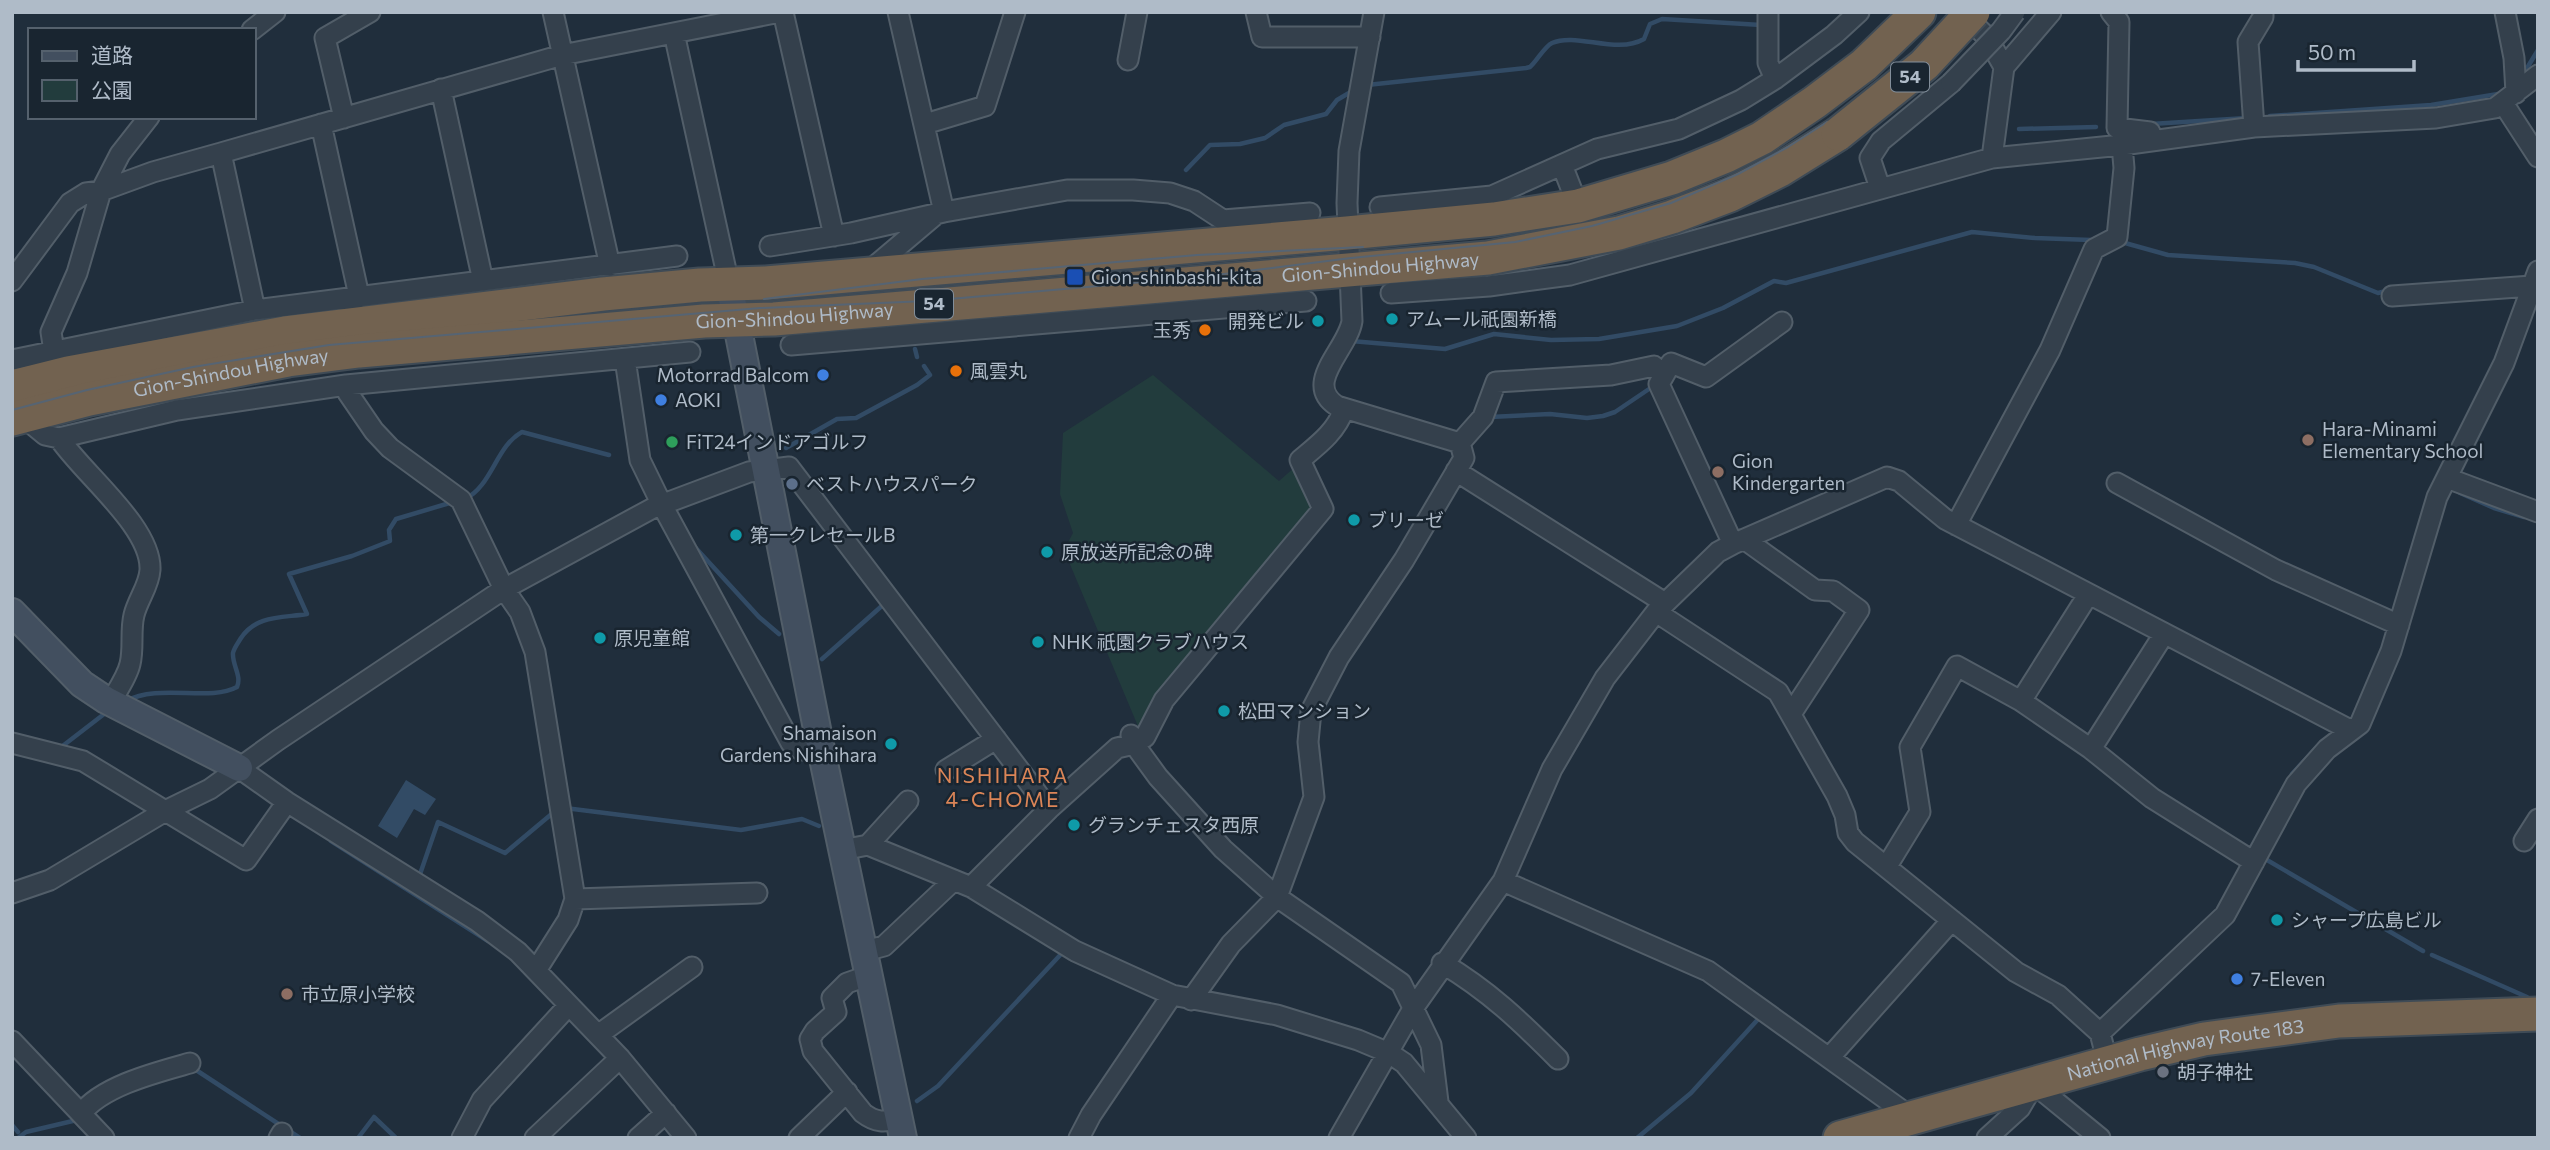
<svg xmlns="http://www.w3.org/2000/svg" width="2550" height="1150" font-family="Commissioner,'Noto Sans JP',sans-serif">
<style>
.green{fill:#223c3d}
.water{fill:#324b65}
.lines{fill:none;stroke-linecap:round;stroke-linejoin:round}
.stream{stroke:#324b65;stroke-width:4.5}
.street-casing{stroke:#525e69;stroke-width:23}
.secondary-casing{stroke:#525e69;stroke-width:30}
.highway-casing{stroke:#3f4b56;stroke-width:37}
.street{stroke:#34404c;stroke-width:19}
.secondary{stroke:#424f5f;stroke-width:26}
.highway{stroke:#726250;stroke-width:33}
.tram{stroke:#566473;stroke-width:2}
.street-bridge-casing{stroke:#525e69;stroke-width:23;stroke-linecap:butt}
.highway-bridge-casing{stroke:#3f4b56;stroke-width:37;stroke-linecap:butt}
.street-bridge{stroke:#34404c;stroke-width:19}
.highway-bridge{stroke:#726250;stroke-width:33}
.transit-dot{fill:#1a4fb4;stroke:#192530;stroke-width:2.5}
.culture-dot{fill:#0f9aa8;stroke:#192530;stroke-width:2.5}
.food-dot{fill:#e8710a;stroke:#192530;stroke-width:2.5}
.shop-dot{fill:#3f7fe0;stroke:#192530;stroke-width:2.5}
.education-dot{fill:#8d6e63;stroke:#192530;stroke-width:2.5}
.leisure-dot{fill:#2e9e5b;stroke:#192530;stroke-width:2.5}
.service-dot{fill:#5c6f8a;stroke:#192530;stroke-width:2.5}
.worship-dot{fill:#6b7280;stroke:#192530;stroke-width:2.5}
.labels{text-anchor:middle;stroke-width:5;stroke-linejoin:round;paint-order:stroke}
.shield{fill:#192530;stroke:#828e9a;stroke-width:2}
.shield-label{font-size:18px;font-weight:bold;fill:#afbbc8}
.street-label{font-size:19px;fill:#afbbc8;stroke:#192530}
.poi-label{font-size:19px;fill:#afbbc8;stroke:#192530;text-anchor:start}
.neighbourhood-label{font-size:21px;letter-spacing:2px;fill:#db8557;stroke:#192530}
</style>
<rect width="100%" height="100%" fill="#202e3c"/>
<path class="green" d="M1153 375 1279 481 1295 467 1314 508 1140 731 1064 550 1073 533 1060 494 1063 433Z"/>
<path class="water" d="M406 780 436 799 425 815 414 809 397 838 378 826Z"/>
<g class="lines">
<path class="stream" d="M2524 73 2538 50
M1367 85 1526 68 1530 67C1537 61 1544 47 1552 43 1577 32 1616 55 1644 39L1650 24 1662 19 1761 25V22
M2270 116 2431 105 2498 94
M2151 124 2247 118
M2019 129 2096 127
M1186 170 1210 145 1240 144 1265 138 1284 125 1326 114 1337 100 1354 90
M2125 243 2168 255 2295 263 2314 267 2378 293 2386 291
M1351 341 1445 349 1494 334 1551 340 1599 339 1677 326 1723 308 1774 281 1786 283 1972 232 2035 238 2091 240
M915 349 917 357
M1490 417 1550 414 1587 418 1603 416 1615 412 1652 387
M786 448 837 419 856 418 917 385 930 375 924 366
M2460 493 2494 508 2524 517
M465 499C492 486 496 446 522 432L609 455
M694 546 759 617 779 634
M822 659 884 604
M126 701C159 683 209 702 237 687 242 676 232 665 233 653 234 648 238 643 241 638 256 615 282 618 307 614L289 574 352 556 390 541 389 530 396 519 453 502
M60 748 108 711
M2292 774 2317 747
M565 808 741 830 802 819 819 826
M331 841 488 941
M2267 860 2423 951
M418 880 438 822 505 853 554 812
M2432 955 2527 997
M196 1070 300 1138
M917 1101 938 1086 1063 952
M12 1125 18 1132
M18 1138 26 1132 77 1120
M358 1138 374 1117 396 1138
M1637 1138 1691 1093 1761 1016"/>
<defs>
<path id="street" d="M553 12 610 266
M783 12 834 236
M898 12 944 212
M1256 12 1262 37H1370
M1374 12 1349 151 1347 203 1352 321C1348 349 1302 383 1337 406L1460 443
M1768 12V63L1775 79
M2111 12 2119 22 2117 128 2150 132
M2505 12 2514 58 2516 93
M1962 13 1987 37 2004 67 1992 158
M252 30 275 12
M674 33 729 284
M1128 60 1137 12
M2004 67 2051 12
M441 89 483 281
M2503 103 2538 157
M344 118 325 38 370 12
M321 124 359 296 352 304
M925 124 985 106 1015 12
M2254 127 2248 42 2263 17V12
M1562 165 1578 206
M1880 188 1870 158 1881 141 1951 83
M1380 207 1492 196 1597 149 1679 129 1741 100 1775 79 1834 35 1859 12
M1223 220 1310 213
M770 246 851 233 944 212 1067 190H1133L1170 193 1194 201 1223 220 1242 241
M869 271 934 216
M12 281 70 203 86 193 101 191 120 154 149 117
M1391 293 1489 286 1570 275 1992 158 2122 145 2254 127 2436 118 2495 108 2538 75
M2392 296 2532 286
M255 310 221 153 562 55 780 12
M791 345 1306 301
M54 351 51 332 77 273 101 191 153 172 221 153
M625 359 640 460 662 505 791 743 801 750 821 749
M12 360 255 310 677 256
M346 385 348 393 374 431 390 448 461 500 504 589 520 612 535 652 575 899 568 920 537 969
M1344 409C1336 432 1318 445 1300 460L1323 509 1164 700 1145 737 1134 744 1158 777 1223 849 1277 897 1401 983 1431 1045 1438 1102
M22 416 45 435 59 438 177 410 346 385 690 352
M59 438C83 474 152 527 150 570 149 586 138 599 134 615 130 631 134 648 130 664 127 677 117 691 110 703
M1456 471 1665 603
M2447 478 2538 512
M2117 483 2276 570 2399 625
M1956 525 2050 350 2094 249 2117 237 2124 168 2122 145
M1744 539 1815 590 1833 591 1859 610 1791 714
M1733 544 1659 384 1671 363 1706 377 1782 322
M2088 595 2021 701 2091 749
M1656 612 1778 692 1837 796 1845 815 1848 833 1855 842 2016 972 2058 995 2100 1033
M2164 634 2091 749 2152 798 2254 862
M12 743 83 761 246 860 287 802
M239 768 287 802 477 921 518 952 620 1058 686 1138
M946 770 996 739
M2524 841 2538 819
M868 845 908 801
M842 850 868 845 971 887 1075 951 1172 995 1277 1015 1358 1040 1389 1053 1404 1063 1466 1138
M1887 866 1920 812 1910 747 1957 666 2021 701
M1503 881 1708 971 1911 1117
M971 887 1049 809 1117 748 1134 744 1131 735
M12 893 50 880 167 810 210 789 278 740 504 589 561 558 653 508 749 472 789 467 1049 809
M575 899 757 893
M865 951 884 946 954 880
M1442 963C1489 991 1520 1021 1558 1059
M870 975 847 983 832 998 836 1012 815 1031 810 1039 813 1051 863 1113C876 1123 884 1122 900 1119
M1191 1000 1231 944 1277 897 1314 797 1308 742 1311 711 1339 657 1404 560 1464 458 1460 443 1483 417 1496 382 1611 375 1654 366 1663 374
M598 1035 692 967
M12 1041 104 1138
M1829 1058 1952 920
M2108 1064 2100 1033 2225 915 2296 784 2327 749 2360 724 2391 651 2437 497 2504 363 2538 271
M81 1114C101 1086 158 1072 190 1063
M279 1138 282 1133
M462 1138 482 1100 569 1005
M535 1138 620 1058
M638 1138 666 1113
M799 1138 847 1092
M1079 1138 1091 1115 1172 995
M1339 1138 1414 1007 1503 881 1552 769 1605 678 1656 612 1718 552 1733 544 1887 477 1899 481 1945 519 2350 730
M1987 1138 2020 1108 2034 1084 2100 1138"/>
<path id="secondary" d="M729 284 821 749 903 1138
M12 612 82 684 106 700 239 768"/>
<g id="highway">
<path d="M12 387 68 373 285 333 603 294 700 285 766 283 1347 233 1494 219 1578 206 1672 178 1726 156 1762 138 1815 102 1864 65 1919 12"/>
<path id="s1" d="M12 419 89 399 288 360 359 351 704 321 774 319 1488 258 1619 233 1672 217 1730 195 1780 170 1838 134"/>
<path id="s2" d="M1840 1138 2140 1054 2204 1039 2339 1021 2538 1014"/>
</g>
</defs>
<use href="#street" class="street-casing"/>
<use href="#secondary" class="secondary-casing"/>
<use href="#highway" class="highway-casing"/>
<use href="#street" class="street"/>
<use href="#secondary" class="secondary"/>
<use href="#highway" class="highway"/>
<path class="tram" d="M764 299 922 279 1197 255 1363 247
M12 410 87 390 193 367 329 345 760 308 927 301 1200 277 1351 258 1515 242 1592 226 1671 203 1738 174 1788 147 1841 113 1903 63 1954 12"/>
<defs>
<path id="street-bridge" d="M1951 83 2001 31 2015 12"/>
<path id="highway-bridge" d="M1838 134 1924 65 1973 12"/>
</defs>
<use href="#street-bridge" class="street-bridge-casing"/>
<use href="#highway-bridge" class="highway-bridge-casing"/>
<use href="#street-bridge" class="street-bridge"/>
<use href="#highway-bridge" class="highway-bridge"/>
</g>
<rect class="transit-dot" x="1066" y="268" width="18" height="18" rx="3.5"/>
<g class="culture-dot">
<circle cx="1392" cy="319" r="7"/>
<circle cx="1318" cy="321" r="7"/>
<circle cx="1354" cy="520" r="7"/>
<circle cx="736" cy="535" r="7"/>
<circle cx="1047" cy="552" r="7"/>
<circle cx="600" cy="638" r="7"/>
<circle cx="1038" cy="642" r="7"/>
<circle cx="1224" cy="711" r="7"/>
<circle cx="891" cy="744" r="7"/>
<circle cx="1074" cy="825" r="7"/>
<circle cx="2277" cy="920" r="7"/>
</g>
<g class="food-dot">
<circle cx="1205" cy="330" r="7"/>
<circle cx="956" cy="371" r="7"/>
</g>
<g class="shop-dot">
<circle cx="823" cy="375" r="7"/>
<circle cx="661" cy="400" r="7"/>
<circle cx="2237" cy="979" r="7"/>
</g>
<g class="education-dot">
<circle cx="2308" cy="440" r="7"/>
<circle cx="1718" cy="472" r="7"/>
<circle cx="287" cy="994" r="7"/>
</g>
<circle class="leisure-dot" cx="672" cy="442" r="7"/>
<circle class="service-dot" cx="792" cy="484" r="7"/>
<circle class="worship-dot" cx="2163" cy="1072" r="7"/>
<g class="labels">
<g class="shield">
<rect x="1891" y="62.5" width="38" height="29" rx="5"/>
<rect x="915" y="289.5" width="38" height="29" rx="5"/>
</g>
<g class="shield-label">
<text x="1910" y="83">54</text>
<text x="934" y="310">54</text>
</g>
<g class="street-label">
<text dy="7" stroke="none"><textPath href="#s1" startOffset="1379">Gion-Shindou Highway</textPath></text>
<text dy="7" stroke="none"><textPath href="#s1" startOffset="791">Gion-Shindou Highway</textPath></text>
<text dy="7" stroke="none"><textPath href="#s1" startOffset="224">Gion-Shindou Highway</textPath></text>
<text dy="7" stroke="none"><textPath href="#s2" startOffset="357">National Highway Route 183</textPath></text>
</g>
<g class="poi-label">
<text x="1091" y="284">Gion-shinbashi-kita</text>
<text x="1406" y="326">アムール祇園新橋</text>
<text x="1304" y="328" text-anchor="end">開発ビル</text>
<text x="1191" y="337" text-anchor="end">玉秀</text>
<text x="970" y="378">風雲丸</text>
<text x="809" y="382" text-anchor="end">Motorrad Balcom</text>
<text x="675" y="407">AOKI</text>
<text x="2322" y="436">Hara-Minami<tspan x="2322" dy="22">Elementary School</tspan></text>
<text x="686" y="449">FiT24インドアゴルフ</text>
<text x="1732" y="468">Gion<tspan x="1732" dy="22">Kindergarten</tspan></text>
<text x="806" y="491">ベストハウスパーク</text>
<text x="1368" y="527">ブリーゼ</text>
<text x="750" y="542">第一クレセールB</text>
<text x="1061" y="559">原放送所記念の碑</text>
<text x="614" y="645">原児童館</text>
<text x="1052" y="649">NHK 祇園クラブハウス</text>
<text x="1238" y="718">松田マンション</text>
<text x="877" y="740" text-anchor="end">Shamaison<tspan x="877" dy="22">Gardens Nishihara</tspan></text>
<text x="1088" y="832">グランチェスタ西原</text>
<text x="2291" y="927">シャープ広島ビル</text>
<text x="2251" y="986">7-Eleven</text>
<text x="301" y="1001">市立原小学校</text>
<text x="2177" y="1079">胡子神社</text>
</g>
<g class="neighbourhood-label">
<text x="1003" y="783">NISHIHARA<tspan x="1003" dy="24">4-CHOME</tspan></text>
</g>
</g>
<rect width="2550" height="1150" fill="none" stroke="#afbbc8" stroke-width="28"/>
<rect x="28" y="28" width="228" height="91" fill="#192530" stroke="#55616d" stroke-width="2"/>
<rect x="42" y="51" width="35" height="10" fill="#424f5f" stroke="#55616d" stroke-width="2"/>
<text x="91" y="63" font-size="21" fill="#afbbc8">道路</text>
<rect x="42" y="80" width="35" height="21" fill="#223c3d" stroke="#55616d" stroke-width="2"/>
<text x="91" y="98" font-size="21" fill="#afbbc8">公園</text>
<path d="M2298 60v10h116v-10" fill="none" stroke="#afbbc8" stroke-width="3.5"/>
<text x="2308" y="60" font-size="21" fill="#afbbc8" stroke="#192530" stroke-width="5" paint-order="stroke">50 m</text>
</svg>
